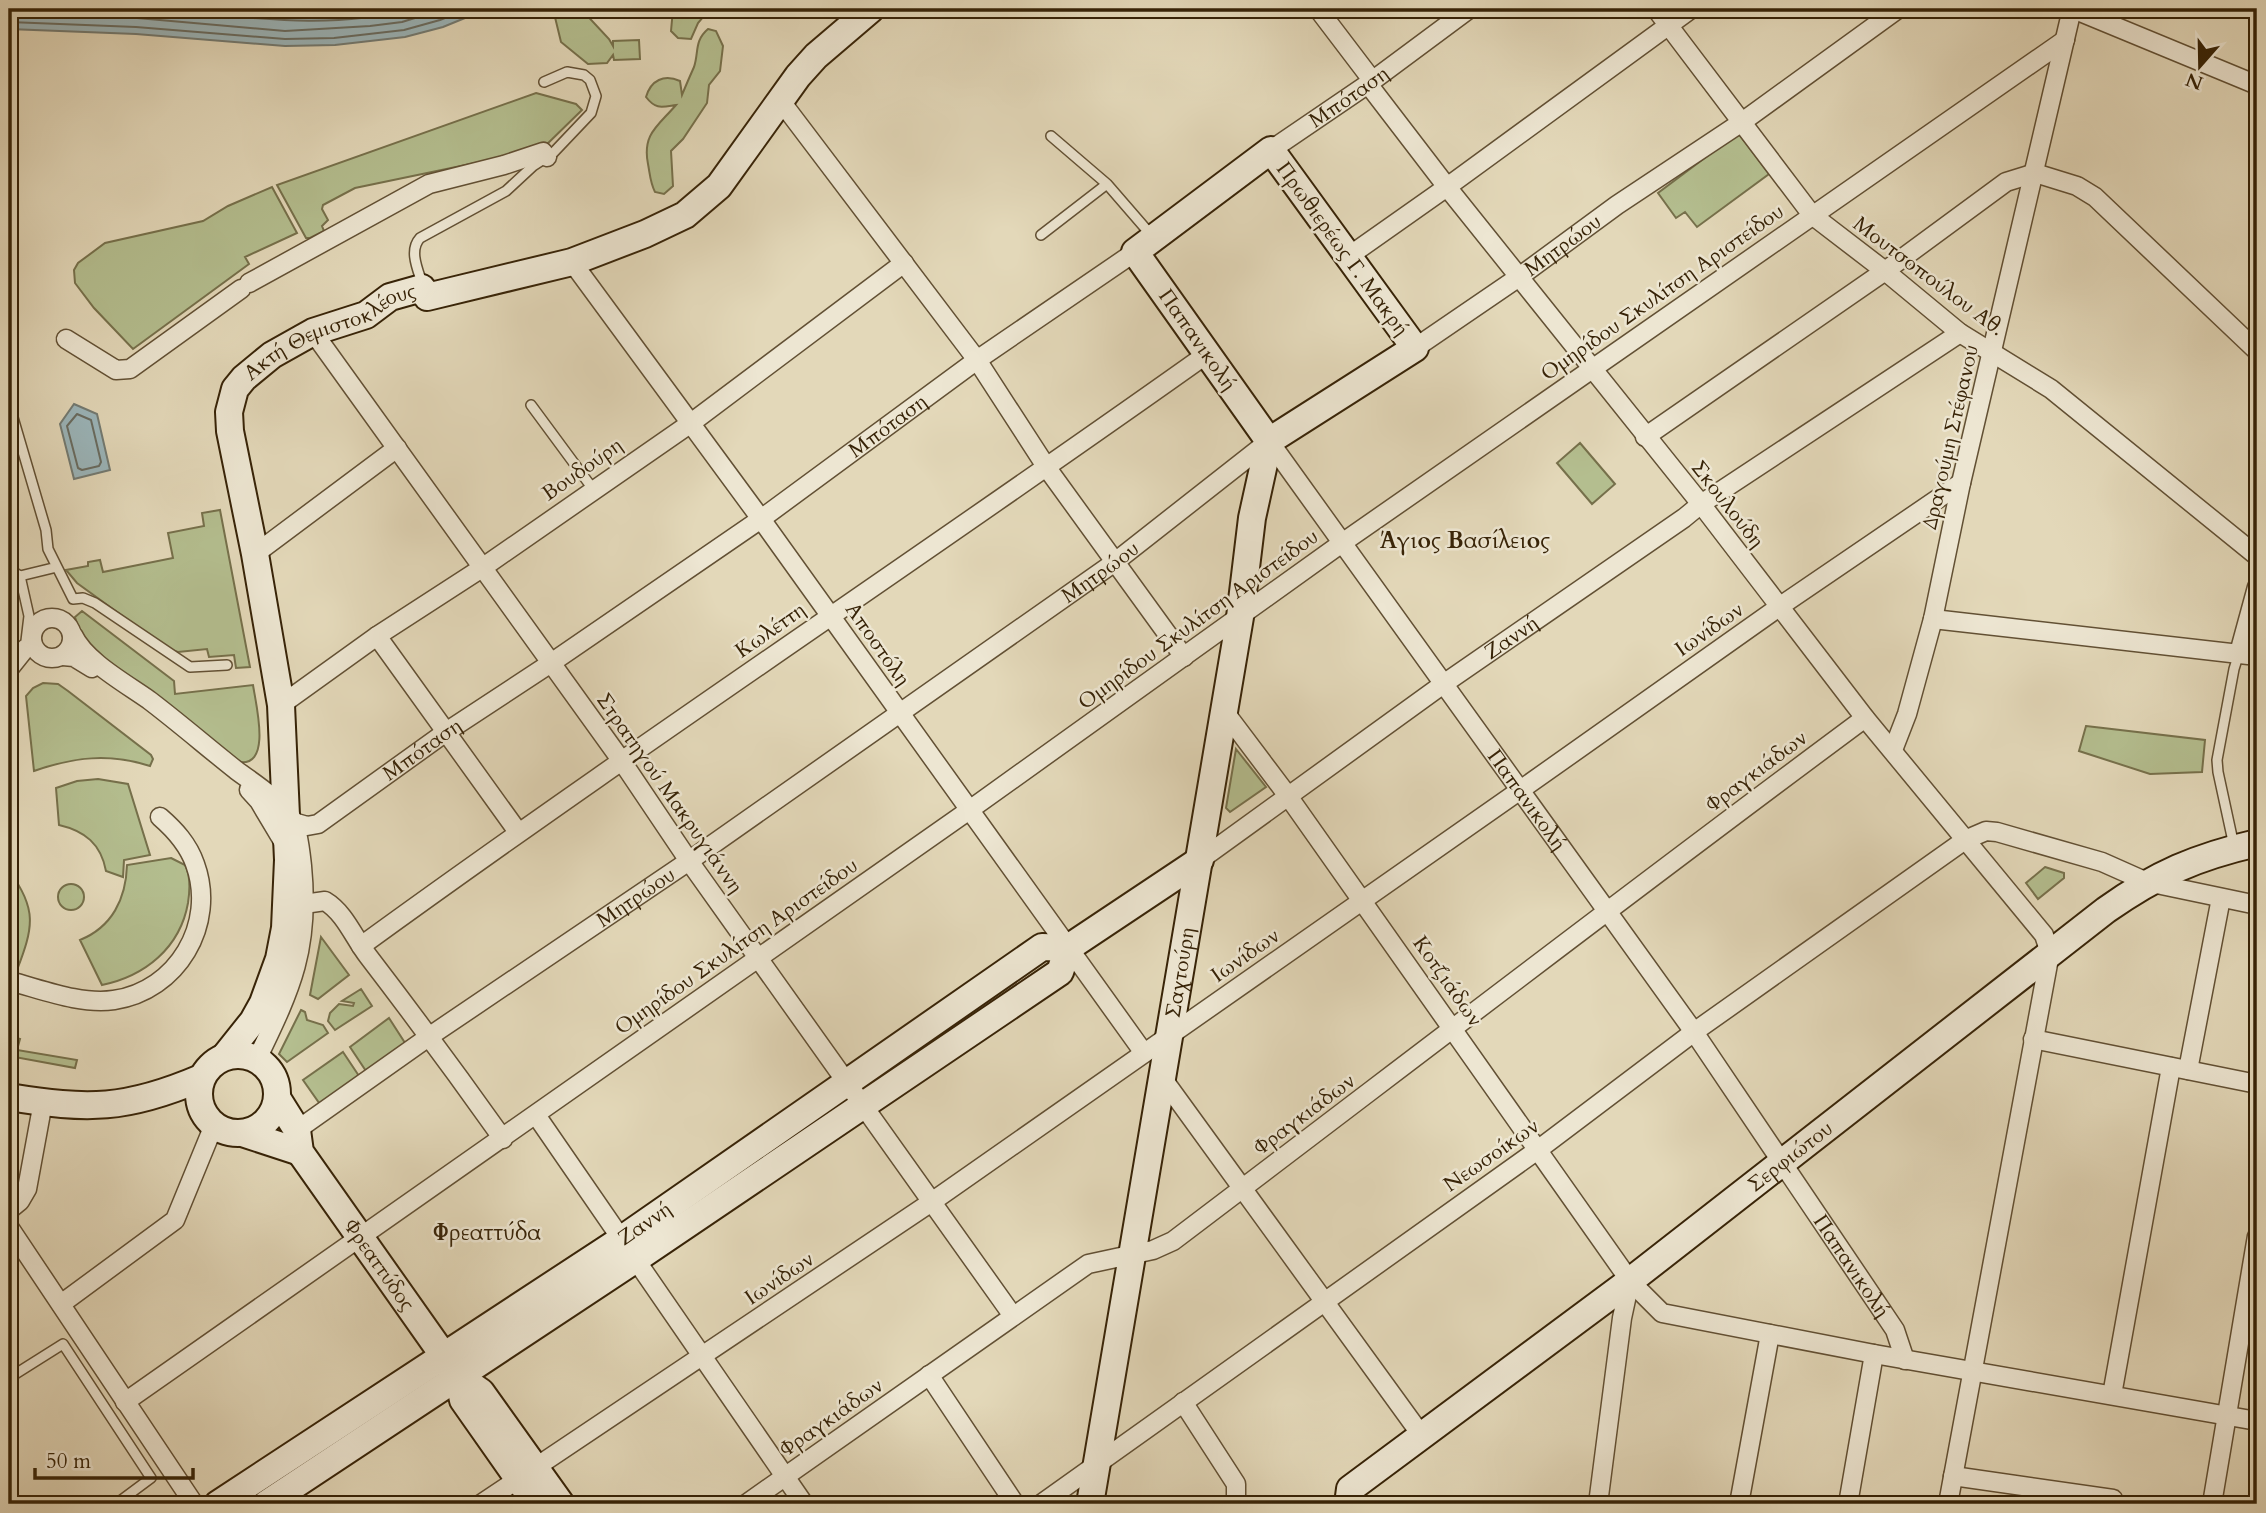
<svg xmlns="http://www.w3.org/2000/svg" width="2266" height="1513" font-family="Cardo,serif">
<style>
.green{fill:#b4be8f;stroke:#76704b;stroke-width:2}
.water{fill:#9bb6bb;stroke:#737b73;stroke-width:2}
.lines{fill:none;stroke-linecap:round;stroke-linejoin:round}
.shore{stroke:#696c61;stroke-width:2}
.lane-casing{stroke:#625034;stroke-width:12}
.street-casing{stroke:#625034;stroke-width:21}
.secondary-casing{stroke:#372307;stroke-width:30}
.lane{stroke:#ede6d2;stroke-width:9}
.street{stroke:#ede6d2;stroke-width:18}
.secondary{stroke:#ede6d2;stroke-width:26}
.labels{text-anchor:middle;stroke-width:5;stroke-linejoin:round;paint-order:stroke}
.street-label{font-size:21px;fill:#372307;stroke:#ede6d2}
.neighbourhood-label{font-size:23px;font-weight:bold;fill:#372307;stroke:#ede6d2}
</style>
<rect width="100%" height="100%" fill="#e3d8b9"/>
<filter id="stains"><feTurbulence type="fractalNoise" baseFrequency=".00286" numOctaves="4"/><feColorMatrix values="0 0 0 0 .2 0 0 0 0 .09 0 0 0 0 .02 0 0 0 .5 -.17"/></filter>
<radialGradient id="worn" r=".72"><stop offset=".6" stop-color="#630" stop-opacity="0"/><stop offset="1" stop-color="#630" stop-opacity=".3"/></radialGradient>
<path class="green" d="M553 9H581L609 39 613 46V41L639 40 640 59 614 60 613 55 607 63 588 64 561 42Z
M673 9H709V10L698 23 691 39 678 38 671 31Z
M708 29 716 31 723 46 720 71 709 85 707 103 683 139 671 151 673 186 664 194 655 192C650 182 650 174 648 164 642 134 658 126 676 105 662 107 656 110 646 97 651 80 664 74 680 81L682 95C686 85 690 76 694 67 699 52 694 41 708 29Z
M536 93 576 104 582 110 542 149 355 188 323 205 322 209 328 220 322 226 324 231 310 238H306L277 185Z
M1738 133 1769 174 1697 227 1685 212 1676 218 1658 193Z
M272 187 297 233 245 257 249 264 133 349 94 308 75 283 74 270 78 263 105 243 203 221 228 206Z
M1580 443 1615 484 1592 504 1557 463Z
M220 510 250 667 236 668 234 655 209 657 207 649 178 652 168 649 77 583 66 570 88 566V562L100 560 103 572 173 558 168 533 204 526 202 513Z
M82 611 174 681 175 694 253 685C256 705 272 767 239 762L84 648 75 617Z
M43 683 58 684 68 691 151 755 153 759 150 766C109 753 74 757 34 771L26 696 33 688Z
M2086 726 2205 740 2202 772 2150 774 2079 751Z
M1236 749 1266 787 1230 812 1226 808Z
M98 779 128 784 150 855 124 860 123 877 106 871C101 844 85 831 59 825L56 788 77 781Z
M171 858 185 865C191 876 190 890 188 903 180 948 145 976 102 985L80 940C112 927 126 899 127 865Z
M2045 867 2064 873V878L2038 899 2026 883Z
M9 871C38 909 33 928 17 970L9 968Z
M58 897a13 13 0 1 1 26 0a13 13 0 1 1-26 0Z
M321 937 349 975 318 999 310 995Z
M361 989 372 1006 335 1030 328 1021 330 1013 339 1004 353 1006 354 1003 342 1001Z
M301 1010 305 1012 307 1020 323 1025 328 1033 287 1062 279 1054Z
M389 1018 407 1046 368 1074 350 1047Z
M9 1036 20 1039 17 1050 77 1060 75 1068 9 1056Z
M343 1052 361 1079 322 1107 303 1080Z"/>
<path class="water" d="M9 9H487L443 27 405 37 335 45 285 46 136 34 9 29Z
M74 404 97 414 110 470 74 479 60 424Z"/>
<g class="lines">
<path class="shore" d="M151 9C236 15 326 32 409 9
M9 13 137 18 285 31 370 26 402 22 444 9
M9 22 136 27 285 39 334 38 404 30 440 20 467 9
M77 414 91 420 101 462 99 466 82 470 78 468 67 426Z"/>
<defs>
<path id="lane" d="M1051 136 1107 184
M1041 235 1107 184 1152 236
M423 286C419 272 408 251 420 238L506 191 533 166 553 153 591 113 596 96 590 80 584 75 567 72 544 82
M9 404 46 530 48 549 73 599 83 598 95 603 190 667 227 665
M531 405 593 489
M9 569 20 576 57 567
M20 576 29 616 25 649
M2234 846 2218 772 2217 760 2234 669 2239 653
M9 1378 63 1344 151 1478 116 1504"/>
<g id="street">
<path d="M1318 9 1372 80"/>
<path d="M1656 9 1812 215 1885 271 1960 333 2051 389 2257 556"/>
<path d="M2073 9 2257 85"/>
<path d="M1368 84 1447 187 1701 504 1865 718 2044 935 2050 953 1948 1504"/>
<path d="M780 100 977 360 1047 468 1184 657"/>
<path id="s1" d="M1271 150 1368 84 1469 9"/>
<path d="M1349 256 1447 187 1691 9"/>
<path d="M572 262 761 519 1144 1053"/>
<path d="M249 283 429 184 504 165 543 152 547 157"/>
<path d="M313 332 621 760 689 861 1013 1316"/>
<path d="M66 339 116 370 130 369 241 289"/>
<path id="s2" d="M1415 348 1519 277 1617 205 1742 122 1898 9"/>
<path d="M1645 437 1885 271 2006 182 2035 173 2077 186 2095 197 2257 351"/>
<path d="M255 554 397 448"/>
<circle cx="52" cy="638" r="20"/>
<path d="M1933 619 2257 656"/>
<path d="M73 635C85 661 125 683 149 700 178 722 207 747 236 770 252 782 273 795 286 810 298 824 300 848 302 866 310 948 292 987 257 1059"/>
<path d="M377 636 518 832"/>
<path d="M2239 653 2257 587"/>
<path d="M63 656 74 657 92 668"/>
<path d="M9 669 25 649"/>
<path d="M281 705 377 636 482 568 691 423 904 263"/>
<path d="M1224 711 1288 796 1630 1281 1662 1313 1874 1354 2257 1421"/>
<path d="M1893 750 1907 714 1933 619 1961 483 2072 9"/>
<path d="M249 790 259 801 284 843"/>
<path id="s3" d="M286 820 307 826 318 824 446 732 551 663 761 519 977 360 1135 252"/>
<path id="s4" d="M1200 860 1442 685 1684 518 1701 504 1960 333"/>
<path d="M304 904 325 901C345 913 354 938 368 956 414 1016 459 1077 503 1139"/>
<path d="M361 946C639 744 926 554 1207 354"/>
<path d="M9 981C41 989 80 1005 114 1000 177 991 217 924 195 864 188 844 175 830 160 817"/>
<path d="M2033 1039 2257 1084"/>
<path d="M2188 1070 2221 898"/>
<path d="M1163 1079 1422 1436"/>
<path d="M536 1115 804 1504"/>
<path id="s5" d="M297 1130 430 1036 689 861 1115 562 1269 441 1694 1032 1895 1330 1905 1360"/>
<path d="M9 1210 20 1201 27 1189 43 1102"/>
<path d="M9 1227 194 1504"/>
<path d="M61 1304 175 1220 214 1125"/>
<path d="M929 1375 1015 1504"/>
<path d="M2112 1395 2171 1067"/>
<path d="M125 1402 968 811 1342 543 2065 40"/>
<path d="M1183 1402 1236 1484V1504"/>
<path d="M1953 1476 2113 1499 2112 1504"/>
<path d="M481 1504 933 1201 1519 791 1779 607 1961 483"/>
<path d="M746 1504 1088 1264 1153 1250 1173 1241C1404 1066 1633 890 1865 718"/>
<path d="M1041 1504 1539 1149 1694 1032 1965 840 1986 831 1997 832 2102 862 2147 882 2257 905"/>
<path d="M1598 1504 1622 1318 1630 1281"/>
<path d="M1739 1504 1770 1334"/>
<path d="M1848 1504 1874 1354"/>
<path d="M2212 1504 2257 1236"/>
</g>
<g id="secondary">
<path d="M1271 150 1415 348 1269 441 1135 252Z"/>
<circle cx="238" cy="1094" r="39"/>
<path id="s6" d="M225 1056 253 1021 263 1003 279 959 285 928 288 860 281 705 255 554 230 431 229 412 235 389 244 378 272 355 313 332 366 315 390 297 422 288 427 297 572 262 645 234 685 215 719 186 798 76 816 56 871 9"/>
<path d="M9 1097C88 1110 126 1110 201 1078"/>
<path id="s7" d="M277 1098 297 1130 300 1152 458 1376 481 1392 561 1504"/>
<path d="M242 1133 300 1152"/>
<path d="M458 1376 463 1400 536 1504"/>
<path id="s8" d="M218 1504 622 1239 1042 947 1068 948"/>
<path d="M266 1504 636 1259 1060 972 1068 948 1200 860"/>
<path id="s9" d="M1090 1504 1240 617 1252 518 1269 441"/>
<path id="s10" d="M1348 1504 1350 1489 1630 1281 2106 910C2157 874 2196 857 2257 843"/>
</g>
</defs>
<use href="#lane" class="lane-casing"/>
<use href="#street" class="street-casing"/>
<use href="#secondary" class="secondary-casing"/>
<use href="#lane" class="lane"/>
<use href="#street" class="street"/>
<use href="#secondary" class="secondary"/>
</g>
<g class="labels">
<g class="street-label">
<text dy="7" stroke="none"><textPath href="#s1" startOffset="94">Μπόταση</textPath></text>
<text dy="7" stroke="none"><textPath href="#s2" startOffset="180">Μητρώου</textPath></text>
<text transform="translate(1343 249) rotate(54)" y="7">Πρωθιερέως Γ. Μακρή</text>
<text transform="translate(1929 276) rotate(37)" y="7">Μουτσοπούλου Αθ.</text>
<text transform="translate(1662 292) rotate(-35)" y="7">Ομηρίδου Σκυλίτση Αριστείδου</text>
<text dy="7" stroke="none"><textPath href="#s6" startOffset="802">Ακτή Θεμιστοκλέους</textPath></text>
<text transform="translate(1198 340) rotate(55)" y="7">Παπανικολή</text>
<text dy="7" stroke="none"><textPath href="#s3" startOffset="728">Μπόταση</textPath></text>
<text transform="translate(1950 437) rotate(-77)" y="7">Δραγούμη Στέφανου</text>
<text transform="translate(582 469) rotate(-35)" y="7">Βουδούρη</text>
<text transform="translate(1728 504) rotate(52)" y="7">Σκουλούδη</text>
<text dy="7" stroke="none"><textPath href="#s5" startOffset="978">Μητρώου</textPath></text>
<text transform="translate(1198 619) rotate(-36)" y="7">Ομηρίδου Σκυλίτση Αριστείδου</text>
<text transform="translate(1709 629) rotate(-35)" y="7">Ιωνίδων</text>
<text transform="translate(770 630) rotate(-35)" y="7">Κωλέττη</text>
<text dy="7" stroke="none"><textPath href="#s4" startOffset="383">Ζαννή</textPath></text>
<text transform="translate(878 644) rotate(55)" y="7">Αποστόλη</text>
<text dy="7" stroke="none"><textPath href="#s3" startOffset="161">Μπόταση</textPath></text>
<text transform="translate(1756 771) rotate(-37)" y="7">Φραγκιάδων</text>
<text transform="translate(670 793) rotate(55)" y="7">Στρατηγού Μακρυγιάννη</text>
<text dy="7" stroke="none"><textPath href="#s5" startOffset="1634">Παπανικολή</textPath></text>
<text dy="7" stroke="none"><textPath href="#s5" startOffset="411">Μητρώου</textPath></text>
<text transform="translate(736 946) rotate(-35)" y="7">Ομηρίδου Σκυλίτση Αριστείδου</text>
<text transform="translate(1245 955) rotate(-35)" y="7">Ιωνίδων</text>
<text dy="7" stroke="none"><textPath href="#s9" startOffset="539">Σαχτούρη</textPath></text>
<text transform="translate(1448 981) rotate(55)" y="7">Κοτζιάδων</text>
<text transform="translate(1304 1114) rotate(-37)" y="7">Φραγκιάδων</text>
<text transform="translate(1491 1155) rotate(-35)" y="7">Νεωσοίκων</text>
<text dy="7" stroke="none"><textPath href="#s10" startOffset="567">Σερφιώτου</textPath></text>
<text dy="7" stroke="none"><textPath href="#s8" startOffset="511">Ζαννή</textPath></text>
<text dy="7" stroke="none"><textPath href="#s7" startOffset="198">Φρεαττύδος</textPath></text>
<text dy="7" stroke="none"><textPath href="#s5" startOffset="2202">Παπανικολή</textPath></text>
<text transform="translate(779 1278) rotate(-34)" y="7">Ιωνίδων</text>
<text transform="translate(831 1417) rotate(-35)" y="7">Φραγκιάδων</text>
</g>
<g class="neighbourhood-label">
<text x="1465" y="548">Άγιος Βασίλειος</text>
<text x="487" y="1240">Φρεαττύδα</text>
</g>
</g>
<rect width="2266" height="1513" fill="none" stroke="#e3d8b9" stroke-width="35"/>
<rect x="10" y="10" width="2245" height="1492" fill="none" stroke="#372307" stroke-width="3.5"/>
<rect x="18" y="18" width="2231" height="1478" fill="none" stroke="#372307" stroke-width="2"/>
<g transform="translate(2200 66) rotate(200)" stroke="#ede6d2" stroke-width="5" paint-order="stroke">
<path d="M0-5L12 26L0 18L-12 26Z" fill="#372307"/>
<text y="-10" font-size="19" font-weight="bold" text-anchor="middle" fill="#372307">N</text>
</g>
<path d="M35 1468v10h158v-10" fill="none" stroke="#372307" stroke-width="3.5"/>
<text x="46" y="1468" font-size="21" fill="#372307" stroke="#ede6d2" stroke-width="5" paint-order="stroke">50 m</text>
<rect width="100%" height="100%" filter="url(#stains)"/>
<rect width="100%" height="100%" fill="url(#worn)"/>
</svg>
